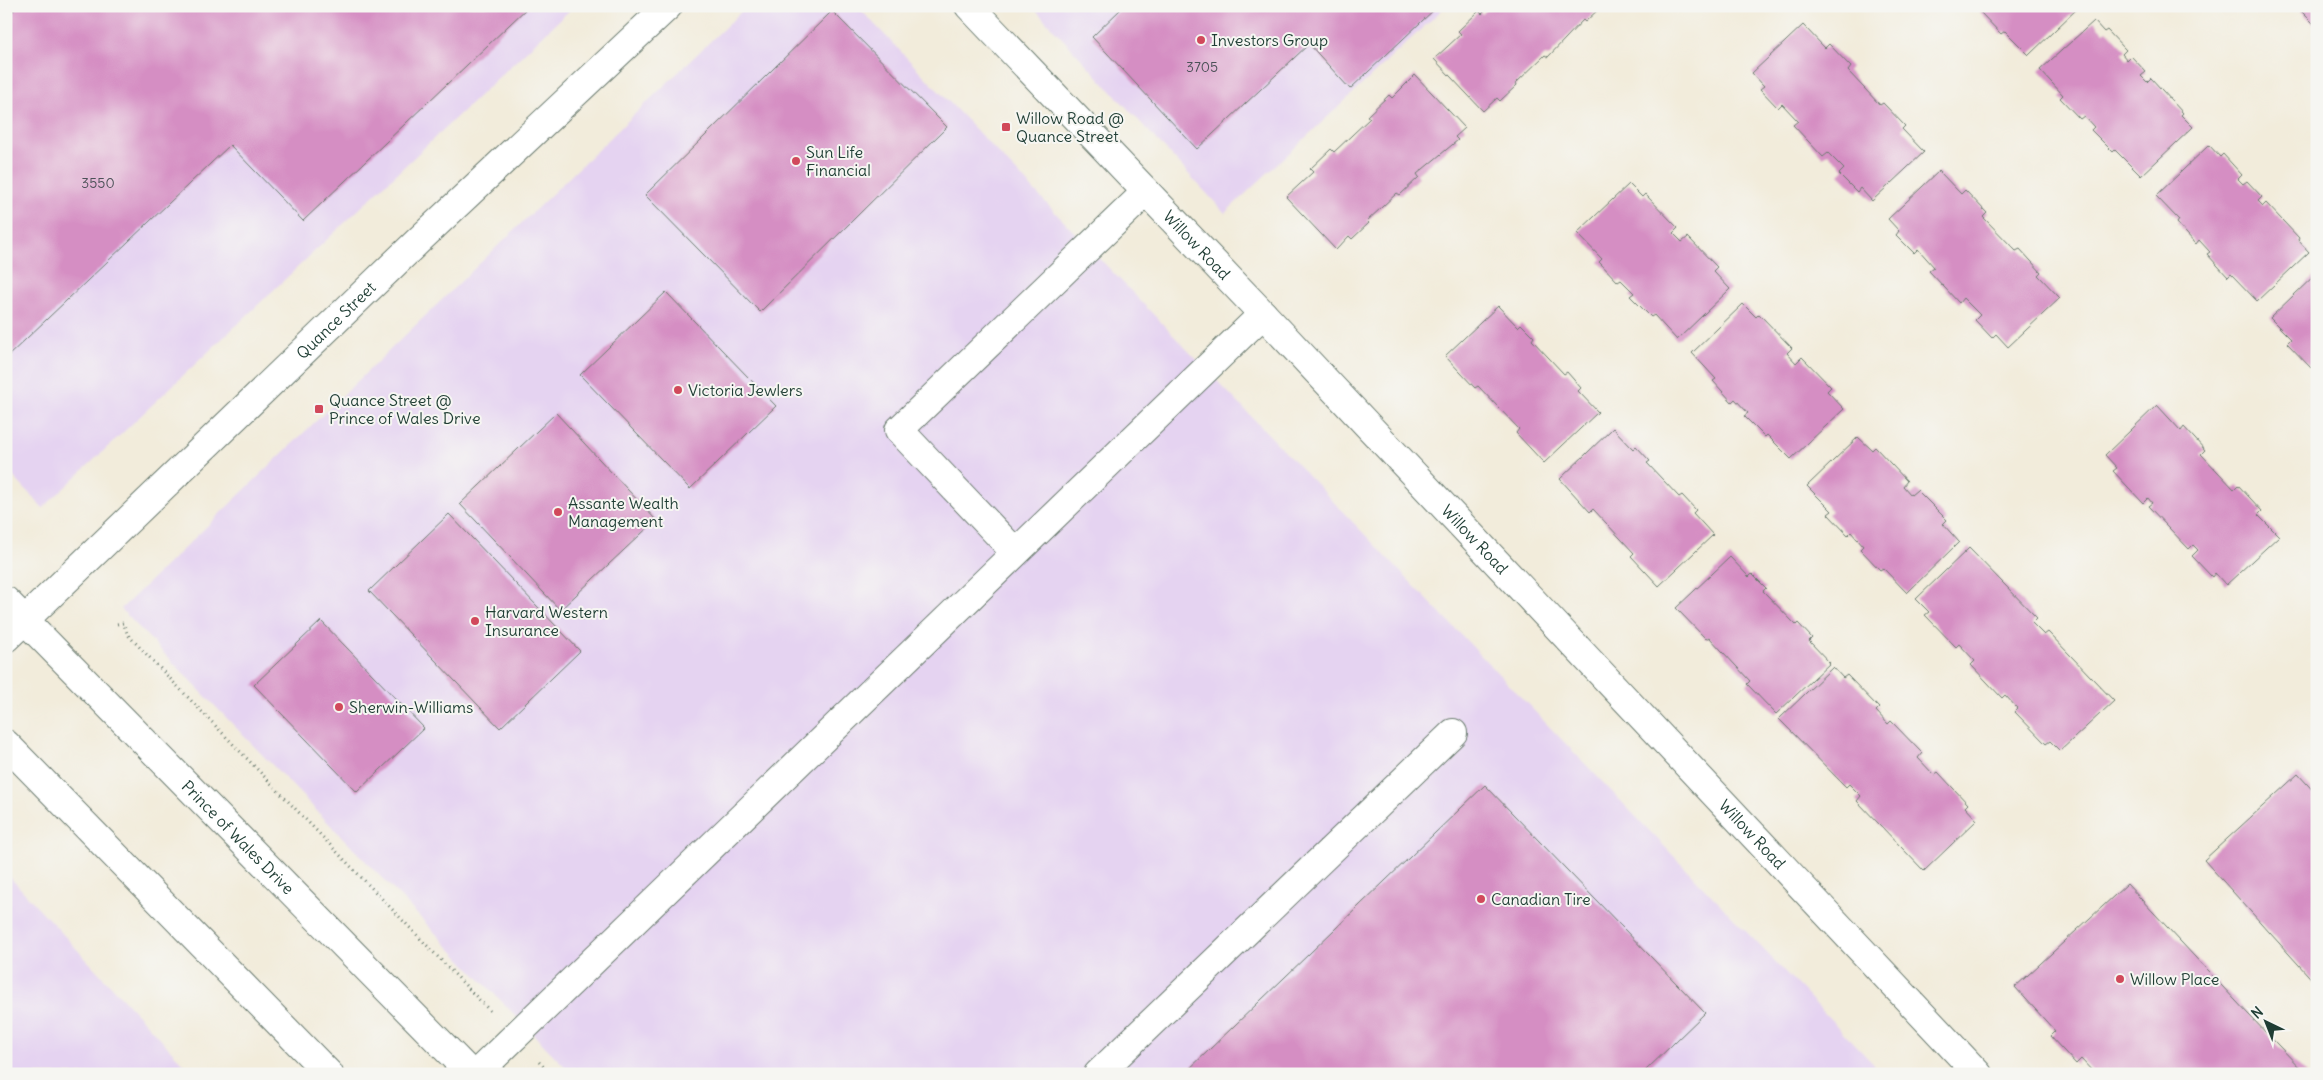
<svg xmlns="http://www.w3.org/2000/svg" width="2323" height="1080" font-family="Delius,sans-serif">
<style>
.built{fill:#e5d3f1}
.building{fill:#d58ec3}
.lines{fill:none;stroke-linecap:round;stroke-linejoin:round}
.minor-casing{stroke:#697a6e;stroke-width:30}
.major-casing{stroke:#697a6e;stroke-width:30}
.path{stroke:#697a6e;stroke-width:3;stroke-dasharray:1 4;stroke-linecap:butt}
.minor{stroke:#fff;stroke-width:28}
.major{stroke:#fff;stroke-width:28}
.poi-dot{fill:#d1495b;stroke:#f6f6f2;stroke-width:2}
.labels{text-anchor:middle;stroke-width:4;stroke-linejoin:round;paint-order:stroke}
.number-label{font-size:14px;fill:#4c5158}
.poi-label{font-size:16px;fill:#1f3d34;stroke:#f6f6f2;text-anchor:start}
.street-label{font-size:16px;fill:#1f3d34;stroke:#f6f6f2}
</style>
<rect width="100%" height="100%" fill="#f6f6f2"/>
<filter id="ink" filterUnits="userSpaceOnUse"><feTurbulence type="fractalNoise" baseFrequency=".02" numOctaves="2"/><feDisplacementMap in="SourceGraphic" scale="10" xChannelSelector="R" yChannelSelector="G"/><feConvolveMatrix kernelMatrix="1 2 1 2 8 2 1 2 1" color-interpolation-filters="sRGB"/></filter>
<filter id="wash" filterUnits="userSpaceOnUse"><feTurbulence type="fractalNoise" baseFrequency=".0096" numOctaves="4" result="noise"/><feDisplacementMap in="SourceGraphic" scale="20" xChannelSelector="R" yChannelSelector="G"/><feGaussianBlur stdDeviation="1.12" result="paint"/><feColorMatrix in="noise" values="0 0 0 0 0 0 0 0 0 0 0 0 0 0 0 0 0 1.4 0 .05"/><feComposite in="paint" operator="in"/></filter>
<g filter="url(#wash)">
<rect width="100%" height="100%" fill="#f2ecdb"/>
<path class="built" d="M6 6H574L43 508 6 469Z
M747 6H857L1883 1074H572L121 609Z
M1032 6H1446L1225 213Z
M6 873 193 1074H6Z"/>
<g id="blocks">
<path class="building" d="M18 6H529L303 221 230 145 6 358V18Z
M1124 6H1438L1350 89 1309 44 1197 149 1092 37Z
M1490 6H1602L1585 22 1583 20 1548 57 1545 55 1516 83 1517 85 1500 101 1497 98 1483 111 1434 59 1461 34 1458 31 1479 11 1482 14Z
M1982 6H2080L2029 55 2005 31 2001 34 1980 12 1984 9Z
M2302 6H2317V27L2299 9Z
M832 11 947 127 760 312 645 195Z
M2094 21 2104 32 2107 30 2126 50 2122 54 2127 60 2131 56 2146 72 2141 76 2147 82 2151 78 2183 113 2181 115 2193 127 2141 176 2115 150 2113 152 2091 130 2094 127 2084 116 2080 119 2060 98 2063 95 2040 70Z
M1803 25 1825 48 1829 44 1851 67 1848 71 1880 105 1883 103 1905 126 1902 129 1924 152 1872 201 1860 188 1857 192 1839 174 1844 169 1828 153 1823 157 1793 125 1798 121 1782 104 1778 108 1760 89 1764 86 1752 73Z
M1415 75 1465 128 1455 137 1458 140 1417 174 1419 177 1400 195 1397 193 1367 221 1369 223 1352 239 1349 236 1336 250 1286 197 1313 172 1310 169 1331 149 1334 152 1370 118 1367 116 1389 95 1392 98Z
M2209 145 2220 157 2223 154 2242 175 2238 179 2243 184 2247 181 2262 197 2258 201 2263 206 2266 203 2299 238 2298 240 2309 252 2257 301 2231 274 2228 277 2207 254 2210 252 2199 240 2196 244 2177 223 2179 220 2156 196Z
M1939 171 1961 194 1965 190 1987 213 1983 217 2016 251 2020 249 2041 272 2038 275 2060 298 2008 347 1996 334 1992 338 1975 320 1980 315 1963 298 1959 303 1929 271 1934 267 1918 249 1914 253 1896 235 1899 231 1888 219Z
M1629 184 1642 197 1645 194 1678 228 1673 233 1682 242 1688 237 1717 267 1713 271 1730 289 1677 340 1654 315 1651 317 1630 296 1634 293 1621 280 1618 282 1599 262 1602 259 1577 233Z
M2317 273V366L2315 364 2311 368 2287 343 2291 339 2270 318Z
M666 292 776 406 690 489 580 375Z
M1743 304 1756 317 1759 314 1792 348 1787 353 1796 363 1802 357 1831 387 1827 391 1844 409 1791 459 1767 435 1765 437 1744 416 1748 413 1735 399 1732 402 1713 381 1716 379 1692 353Z
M1498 306 1518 327 1521 324 1534 337 1532 340 1564 374 1567 372 1581 388 1578 391 1598 412 1544 463 1516 433 1519 429 1478 386 1475 388 1445 356Z
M2157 405 2181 431 2184 427 2205 450 2201 454 2234 489 2238 485 2262 511 2258 515 2279 536 2226 585 2215 573 2212 577 2192 556 2198 550 2193 545 2189 549 2148 506 2152 503 2148 498 2143 503 2113 471 2117 468 2105 455Z
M556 413 656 520 560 610 460 504Z
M1613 428 1633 449 1636 446 1650 461 1647 463 1679 497 1682 495 1696 510 1693 513 1713 535 1659 586 1631 556 1634 553 1593 509 1590 512 1560 479Z
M1858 437 1872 450 1875 447 1907 481 1903 486 1911 495 1917 490 1947 520 1943 524 1959 542 1907 593 1883 568 1880 570 1860 549 1863 546 1851 532 1848 535 1828 514 1832 511 1807 486Z
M449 514 580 651 500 728 369 591Z
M1969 548 2037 618 2032 623 2044 635 2048 632 2114 701 2060 751 2050 741 2046 744 2014 711 2017 708 2005 695 2002 698 1971 665 1975 661 1959 644 1956 647 1925 615 1929 612 1916 599Z
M1730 557 1749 577 1752 574 1766 588 1763 591 1796 625 1798 623 1812 638 1809 641 1830 663 1776 714 1747 684 1750 681 1709 637 1706 639 1676 608Z
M321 621 424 728 357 792 254 685Z
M1833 667 1843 678 1847 675 1879 708 1876 711 1888 724 1891 721 1922 753 1918 758 1934 775 1938 772 1968 804 1965 807 1977 820 1924 871 1857 801 1861 796 1849 784 1846 787 1779 719Z
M2298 774 2317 795V985L2204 860Z
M1485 785 1705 1013 1644 1072 1646 1074H1184Z
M2127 884 2249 1015 2306 1074H2095L2081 1059 2076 1064 2050 1036 2055 1031 2015 987Z"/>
</g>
</g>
<g filter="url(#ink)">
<use href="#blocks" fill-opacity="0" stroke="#697a6e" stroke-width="1"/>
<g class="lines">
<defs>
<g id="minor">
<path id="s1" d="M969 6 1263 314 1978 1074"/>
<path d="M1015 552 899 430 1146 192"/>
<path id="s2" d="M6 638 418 241 668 6"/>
<path d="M476 1074 1263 314"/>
<path d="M1098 1074 1453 733"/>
</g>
<g id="major">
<path id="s3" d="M6 601 471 1074"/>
<path d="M6 744 329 1074"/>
</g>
</defs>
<use href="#minor" class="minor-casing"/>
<use href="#major" class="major-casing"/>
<path class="path" d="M117 624 123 623 128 635 491 1012
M539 1062 551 1074"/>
<use href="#minor" class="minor"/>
<use href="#major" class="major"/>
</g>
</g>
<g class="poi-dot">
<circle cx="1201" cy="40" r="5"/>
<rect x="1001" y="122" width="10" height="10" rx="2.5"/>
<circle cx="796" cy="161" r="5"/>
<circle cx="678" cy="390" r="5"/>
<rect x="314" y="404" width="10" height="10" rx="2.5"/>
<circle cx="558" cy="512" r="5"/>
<circle cx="475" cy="621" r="5"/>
<circle cx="339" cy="707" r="5"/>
<circle cx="1481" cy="899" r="5"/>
<circle cx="2120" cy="979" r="5"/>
</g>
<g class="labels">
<g class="number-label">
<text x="1202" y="72">3705</text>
<text x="98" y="188">3550</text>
</g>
<g class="poi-label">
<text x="1211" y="46">Investors Group</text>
<text x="1016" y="124">Willow Road @<tspan x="1016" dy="18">Quance Street</tspan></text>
<text x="806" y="158">Sun Life<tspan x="806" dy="18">Financial</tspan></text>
<text x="688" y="396">Victoria Jewlers</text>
<text x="329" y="406">Quance Street @<tspan x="329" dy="18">Prince of Wales Drive</tspan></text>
<text x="568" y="509">Assante Wealth<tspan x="568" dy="18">Management</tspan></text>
<text x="485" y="618">Harvard Western<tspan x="485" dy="18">Insurance</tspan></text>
<text x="349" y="713">Sherwin-Williams</text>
<text x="1491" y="905">Canadian Tire</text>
<text x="2130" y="985">Willow Place</text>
</g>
<g class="street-label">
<text dy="6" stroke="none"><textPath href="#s1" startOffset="330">Willow Road</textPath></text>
<text dy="6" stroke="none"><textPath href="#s2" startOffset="458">Quance Street</textPath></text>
<text dy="6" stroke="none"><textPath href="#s1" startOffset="735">Willow Road</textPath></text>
<text dy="6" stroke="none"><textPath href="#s1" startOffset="1140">Willow Road</textPath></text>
<text dy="6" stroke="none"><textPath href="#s3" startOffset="331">Prince of Wales Drive</textPath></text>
</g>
</g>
<rect width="2323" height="1080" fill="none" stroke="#f6f6f2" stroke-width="25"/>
<g transform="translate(2266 1022) rotate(317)" stroke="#f6f6f2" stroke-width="4" paint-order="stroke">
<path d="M0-4L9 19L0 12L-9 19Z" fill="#1f3d34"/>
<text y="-8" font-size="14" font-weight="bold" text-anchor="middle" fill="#1f3d34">N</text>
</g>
</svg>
